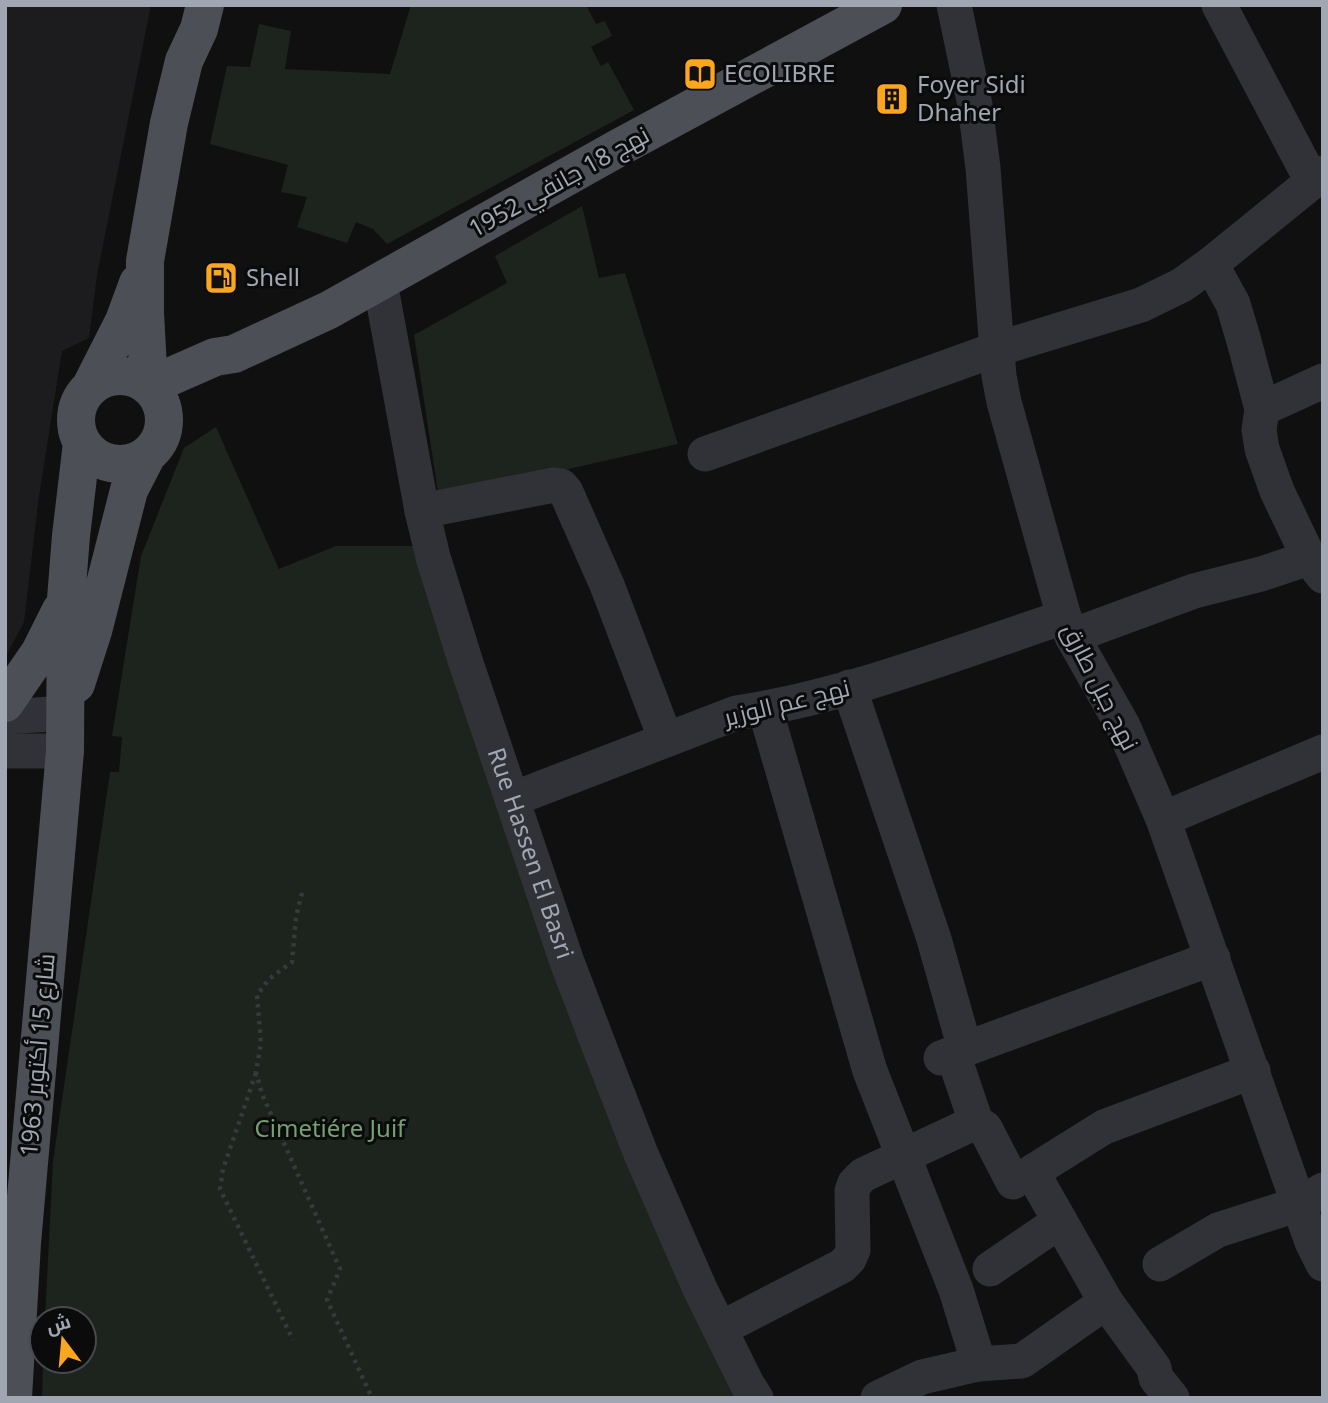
<svg xmlns="http://www.w3.org/2000/svg" width="1328" height="1403" font-family="'Noto Sans',Cairo,sans-serif">
<style>
.built{fill:#1c1c1e}
.green{fill:#1c241d}
.lines{fill:none;stroke-linecap:round;stroke-linejoin:round}
.path{stroke:#37393e;stroke-width:4.5;stroke-dasharray:3.5 5;stroke-linecap:butt}
.minor{stroke:#313237;stroke-width:35}
.major{stroke:#4d4f56;stroke-width:38}
.labels{text-anchor:middle;stroke-width:6;stroke-linejoin:round;paint-order:stroke}
.poi-label{font-size:24px;fill:#a0a7b3;stroke:#0b0b0c;text-anchor:start}
.street-label{font-size:24px;fill:#a0a7b3;stroke:#0b0b0c}
.park-label{font-size:24px;fill:#769f76;stroke:#0b0b0c}
</style>
<rect width="100%" height="100%" fill="#101011"/>
<path class="built" d="M5 5H151L97 275 89 338 62 351 39 496 24 622 5 658Z"/>
<path class="green" d="M411 5H586L596 24 605 21 612 36 591 47 601 66 608 62 634 110 387 244 373 229 356 222 347 243 297 227 307 197 281 192 288 165 210 144 227 66 250 67 259 24 291 31 285 69 390 74Z
M582 206 599 278 625 273 678 444 439 499 414 335 507 283 495 256Z
M216 427 279 569 336 546H414L741 1398H42L43 1361H84V1319H45L53 1161 110 772H119L122 737 112 736 141 556 184 448Z"/>
<g class="lines">
<path class="path" d="M302 893 296 917 292 962 269 979 257 995 261 1043 256 1072 262 1094 340 1269 327 1300 372 1398
M256 1073 223 1169 220 1189 293 1340"/>
<g class="minor">
<path d="M954 5 975 105 983 168 999 376 1004 402 1064 617 1072 636 1123 726 1163 819 1312 1242 1323 1264"/>
<path d="M1219 5 1312 181"/>
<path d="M1211 264 1233 304 1244 341 1262 409 1259 430 1262 449 1277 491 1309 558 1323 576"/>
<path id="s1" d="M380 282 422 511 433 557 465 660 567 962 601 1051 641 1154 700 1289 747 1384 756 1398"/>
<path d="M1262 409 1323 381"/>
<path d="M705 454 997 349 1141 305 1182 285 1211 264 1323 173"/>
<path d="M422 511 554 485 561 486 566 492 607 585 666 740"/>
<path d="M1072 636 1194 591 1261 574 1309 558"/>
<path d="M849 687 934 939 965 1049"/>
<path d="M765 709 870 1071 956 1290 979 1364"/>
<path d="M5 717 66 713"/>
<path d="M5 751H65"/>
<path d="M513 799 736 713C845 697 959 652 1064 617"/>
<path d="M1163 819 1323 752"/>
<path d="M953 1054 976 1122 985 1128 1013 1182"/>
<path d="M941 1058 1213 958"/>
<path d="M1160 1264 1218 1230 1299 1204 1323 1190"/>
<path d="M990 1269 1060 1221"/>
<path d="M1106 1302 1154 1368 1156 1378 1172 1398"/>
<path d="M720 1329 842 1266 849 1259 853 1250 852 1191 855 1183 863 1175 976 1122"/>
<path d="M878 1398 922 1377 978 1364 1022 1361 1106 1302 1032 1172 1104 1127 1253 1071"/>
</g>
<path class="major" d="M205 5 199 29 184 61 169 123 145 261V313L149 386 215 357 234 354 329 310 620 147 883 5
M76 420a44 44 0 1 1 88 0a44 44 0 1 1-88 0Z
M90 388 124 321 138 283
M76 684 93 631 129 490 146 457
M5 703 40 652 61 610
M13 1398 22 1243 65 751 66 599 71 536 82 443"/>
</g>
<defs>
<symbol id="library-square" viewBox="-11 -11 22 22"><rect x="-9" y="-9" width="18" height="18" rx="4" fill="#fba61f" stroke="#0b0b0c"/><path d="M-6-4Q-3-5.5-.7-3.5V5Q-3 3-6 4ZM6-4Q3-5.5 .7-3.5V5Q3 3 6 4Z" fill="#111"/></symbol>
<symbol id="building-square" viewBox="-11 -11 22 22"><rect x="-9" y="-9" width="18" height="18" rx="4" fill="#fba61f" stroke="#0b0b0c"/><path d="M-4-6H4V6H1V3H-1V6H-4ZM-2.5-4.3h1.7v1.8h-1.7ZM.8-4.3h1.7v1.8H.8ZM-2.5-1h1.7V.8h-1.7ZM.8-1h1.7V.8H.8Z" fill="#111"/></symbol>
<symbol id="fuel-square" viewBox="-11 -11 22 22"><rect x="-9" y="-9" width="18" height="18" rx="4" fill="#fba61f" stroke="#0b0b0c"/><path d="M-5.5-6h7V0h2V4h1.3V-2.5L3-4.5l.8-.8L6-3V5H2.5V1h-1V6h-7ZM-4.2-4.7v3.2H.2V-4.7Z" fill="#111"/></symbol>
</defs>
<g fill-rule="evenodd">
<use href="#library-square" x="681" y="55" width="38" height="38"/>
<use href="#building-square" x="873" y="80" width="38" height="38"/>
<use href="#fuel-square" x="202" y="259" width="38" height="38"/>
</g>
<g class="labels">
<g class="poi-label">
<text x="724" y="82">ECOLIBRE</text>
<text x="917" y="93">Foyer Sidi<tspan x="917" dy="28">Dhaher</tspan></text>
<text x="246" y="286">Shell</text>
</g>
<g class="street-label">
<text transform="translate(559 182) rotate(-29)" y="8">نهج 18 جانفي 1952</text>
<text transform="translate(1100 687) rotate(63)" y="8">نهج جبل طارق</text>
<text transform="translate(787 703) rotate(-14)" y="8">نهج عم الوزير</text>
<text dy="8" stroke="none"><textPath href="#s1" startOffset="592">Rue Hassen El Basri</textPath></text>
<text transform="translate(38 1055) rotate(-85)" y="8">شارع 15 أكتوبر 1963</text>
</g>
<g class="park-label">
<text x="330" y="1137">Cimetiére Juif</text>
</g>
</g>
<rect width="1328" height="1403" fill="none" stroke="#a0a7b3" stroke-width="14"/>
<g transform="translate(63 1340) rotate(344)"><circle r="33" fill="#0b0b0c" stroke="#47494f" stroke-width="2"/>
<path d="M0-5L12 26L0 18L-12 26Z" fill="#fba61f"/>
<text y="-10" font-size="19" font-weight="bold" text-anchor="middle" fill="#a0a7b3">ش</text>
</g>
</svg>
